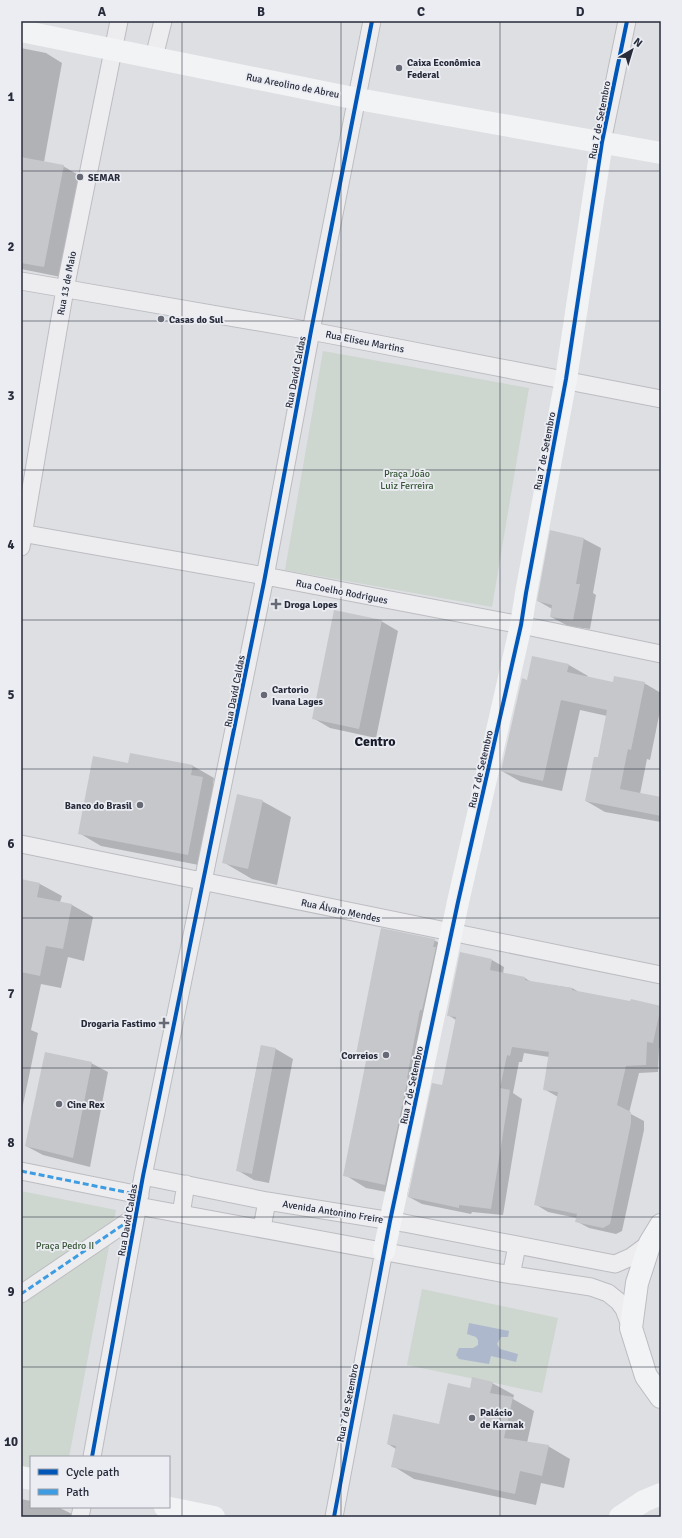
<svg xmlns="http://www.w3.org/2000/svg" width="682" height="1538" font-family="Signika,sans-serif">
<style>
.green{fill:#cdd6cf}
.water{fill:#aeb8cd}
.shadow{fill:#0003}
.building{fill:#c6c7cb}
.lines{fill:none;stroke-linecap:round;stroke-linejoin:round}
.street-casing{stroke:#bcbdc1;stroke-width:19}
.primary-casing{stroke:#bbbcc1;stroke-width:24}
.street{stroke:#ededf0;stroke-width:17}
.secondary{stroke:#f2f3f4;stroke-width:22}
.primary{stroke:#f2f3f4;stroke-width:22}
.quiet{stroke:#3d9ce2;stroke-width:3;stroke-dasharray:6 3;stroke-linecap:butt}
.cycleway-casing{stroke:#ebedf3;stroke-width:6}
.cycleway{stroke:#0057b8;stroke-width:4}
.grid{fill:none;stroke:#272b3a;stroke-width:1;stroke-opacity:0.55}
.poi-dot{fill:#676a75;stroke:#ebedf3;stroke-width:1.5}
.labels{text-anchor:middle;stroke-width:3.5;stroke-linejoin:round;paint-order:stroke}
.poi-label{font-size:10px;font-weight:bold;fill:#272b3a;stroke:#ebedf3;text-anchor:start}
.street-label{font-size:10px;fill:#272b3a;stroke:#ebedf3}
.park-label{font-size:10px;fill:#365535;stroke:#ebedf3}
.district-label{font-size:14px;font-weight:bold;fill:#191c2b;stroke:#ebedf3}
.neatline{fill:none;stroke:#272b3a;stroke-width:1.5}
.grid-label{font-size:13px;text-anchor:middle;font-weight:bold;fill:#272b3a}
</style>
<rect width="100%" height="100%" fill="#dedfe3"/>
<path class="green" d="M323 351 529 388 492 607 285 570Z
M21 1191 116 1210 69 1457H31V1473L21 1471Z
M422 1289 558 1318 542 1393 407 1365Z"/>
<path class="water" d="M469 1323 509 1331 508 1337H501L497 1344 500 1349 518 1354 516 1362 491 1356 489 1364 459 1359 456 1355 459 1348H473L478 1345V1340L476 1337 467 1334Z"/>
<path class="shadow" d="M21 48 46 53 62 63 44 162 63 166 80 176 61 277 21 269Z
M551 532 584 539 601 548 593 593 596 595 590 629 568 626 551 617 552 609 538 601Z
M381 621 398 631 376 738 330 728 313 718Z
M569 665 588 676 587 677 613 683H644L661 693V706L650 760 647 759 640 794 661 798V822L605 812 586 801 598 759 607 716 580 710 562 791 521 782 502 771 528 681Z
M129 764 193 766 214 778 213 784 224 790 209 867 101 846 79 833Z
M262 801 291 817 277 885 252 879 223 862Z
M21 880 40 884 62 896 60 902 72 905 93 917 84 961 68 957 61 988 41 984 31 1030 38 1033 21 1114Z
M434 940 456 952 407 1196 366 1188 345 1175 368 1060 357 1053Z
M492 960 504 967 503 974 525 978 531 982 572 988 579 992 631 1002 632 1000 661 1007V1048H659L658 1072 639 1073 629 1113 644 1121V1130L622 1231 616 1234 589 1228 576 1221 577 1218 548 1212 535 1204 558 1097 544 1089 549 1057 524 1053 522 1062H519L513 1093 522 1099 503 1215 472 1212 471 1214 422 1204 409 1197 443 1086 456 1020 448 1015Z
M261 1046 276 1049 293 1059 269 1183 254 1180 237 1170Z
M91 1063 108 1072 90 1167 43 1155 26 1146Z
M492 1383 514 1395 513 1399 534 1411 527 1443 548 1446 570 1459 564 1488 541 1483 536 1505 414 1479 393 1466 396 1449 388 1444 440 1425 471 1389Z
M21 1499 31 1501V1507H58L78 1517H21Z"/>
<path class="building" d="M21 157 64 165 44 267 21 263Z
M550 530 584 538 576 584H580L573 620 550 617 552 605 537 601Z
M334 610 382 620 359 729 312 719Z
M532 656 569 664 567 672 613 682 614 676 645 682 631 750 628 749 620 789 661 797V816L585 801 594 757H598L607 710 561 700 543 781 501 771 522 678 527 680Z
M130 753 193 765 191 775 203 777 188 855 78 834 93 756 128 763Z
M237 794 263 800 248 869 222 863Z
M21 879 40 883 37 897 72 904 63 949 46 946 40 976 21 972Z
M381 928 435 939 433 947H436L422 1010H420L407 1078H408L385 1185 343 1176 367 1056 356 1054Z
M460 952 492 959 490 970 525 977V980L572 988V990L630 1001 631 999 661 1006 653 1043 647 1042 646 1065 626 1066 617 1105 631 1112V1123L610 1224 603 1228 575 1222 577 1214 534 1205 558 1092 543 1090 549 1052 512 1047 510 1056 507 1055 500 1088 510 1090 491 1209 459 1205V1208L408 1197 432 1083 442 1085 456 1017 447 1016Z
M261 1045 276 1048 252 1174 236 1171Z
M45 1052 92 1062 73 1158 25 1146Z
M472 1377 493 1382 490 1393 513 1397 504 1438 549 1445 542 1476 520 1471 515 1494 391 1467 396 1446 387 1444 393 1414 439 1424 448 1383 470 1388Z"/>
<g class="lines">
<defs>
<path id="street" d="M154 57 163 21
M602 142 627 21
M21 281 311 331 661 399
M21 533 265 576 521 625 661 654
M21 547 65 289 119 21
M21 844 661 975
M21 1171 140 1195
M143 1176 267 1201 404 1223 615 1264 631 1257 650 1243
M138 1206 500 1273 591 1287 608 1293 618 1301 624 1309 631 1328
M181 1214 186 1184
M262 1228 267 1201
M511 1275 517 1246
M21 1294 136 1216
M92 1457 143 1176 264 582 311 331 372 21
M80 1517 82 1507
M334 1517 384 1251"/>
<path id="primary" d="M661 1225 650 1243 637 1283 631 1328 646 1376 661 1397"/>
</defs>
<use href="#street" class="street-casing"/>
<use href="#primary" class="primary-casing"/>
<use href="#street" class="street"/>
<path class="secondary" d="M21 31 358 99 661 153
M384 1251 458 902 521 625 526 593 566 379 602 142
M21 1477 31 1479
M165 1507 214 1517
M620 1517 644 1501 661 1494"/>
<use href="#primary" class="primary"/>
<path class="quiet" d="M21 1171 140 1195
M21 1294 136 1216"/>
<defs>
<path id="cycleway" d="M92 1457 143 1176 264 582 311 331 372 21
M334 1517 390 1221 458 902 521 625 526 593 566 379 602 142 627 21"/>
</defs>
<use href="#cycleway" class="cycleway-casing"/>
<use href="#cycleway" class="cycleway"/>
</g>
<path class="grid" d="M182 21V1517M341 21V1517M500 21V1517M21 171H661M21 321H661M21 470H661M21 620H661M21 769H661M21 918H661M21 1068H661M21 1217H661M21 1367H661"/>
<g class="poi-dot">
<circle cx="399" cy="68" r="4"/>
<circle cx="80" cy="177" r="4"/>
<circle cx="161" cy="319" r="4"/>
<path d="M274 598h4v4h4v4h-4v4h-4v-4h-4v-4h4z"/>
<circle cx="264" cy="695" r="4"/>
<circle cx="140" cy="805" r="4"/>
<path d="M162 1017h4v4h4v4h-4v4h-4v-4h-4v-4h4z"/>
<circle cx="386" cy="1055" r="4"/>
<circle cx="59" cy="1104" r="4"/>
<circle cx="472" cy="1418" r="4"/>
</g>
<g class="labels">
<g class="poi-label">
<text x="407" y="66">Caixa Econômica<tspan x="407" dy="12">Federal</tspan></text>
<text x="88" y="181">SEMAR</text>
<text x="169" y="323">Casas do Sul</text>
<text x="284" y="608">Droga Lopes</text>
<text x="272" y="693">Cartorio<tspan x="272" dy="12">Ivana Lages</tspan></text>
<text x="132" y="809" text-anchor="end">Banco do Brasil</text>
<text x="156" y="1027" text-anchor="end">Drogaria Fastimo</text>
<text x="378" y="1059" text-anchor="end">Correios</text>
<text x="67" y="1108">Cine Rex</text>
<text x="480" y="1416">Palácio<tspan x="480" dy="12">de Karnak</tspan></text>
</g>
<g class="street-label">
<text transform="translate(293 85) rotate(11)" y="4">Rua Areolino de Abreu</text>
<text transform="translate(599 120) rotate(-79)" y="4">Rua 7 de Setembro</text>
<text transform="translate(66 283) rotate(-79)" y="4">Rua 13 de Maio</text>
<text transform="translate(365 341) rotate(11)" y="4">Rua Eliseu Martins</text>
<text transform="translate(295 372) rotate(-79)" y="4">Rua David Caldas</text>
<text transform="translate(544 451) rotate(-79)" y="4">Rua 7 de Setembro</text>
<text transform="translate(342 591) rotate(11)" y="4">Rua Coelho Rodrigues</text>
<text transform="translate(234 691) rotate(-79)" y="4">Rua David Caldas</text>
<text transform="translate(480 769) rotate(-77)" y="4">Rua 7 de Setembro</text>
<text transform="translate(341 910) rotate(12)" y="4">Rua Álvaro Mendes</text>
<text transform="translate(411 1085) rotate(-78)" y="4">Rua 7 de Setembro</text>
<text transform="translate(333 1211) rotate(9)" y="4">Avenida Antonino Freire</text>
<text transform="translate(127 1220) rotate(-80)" y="4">Rua David Caldas</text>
<text transform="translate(347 1403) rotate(-79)" y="4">Rua 7 de Setembro</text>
</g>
<g class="park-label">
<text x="407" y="477">Praça João<tspan x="407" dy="12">Luiz Ferreira</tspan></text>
<text x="65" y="1249">Praça Pedro II</text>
</g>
<g class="district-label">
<text x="375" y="746">Centro</text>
</g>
</g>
<rect width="682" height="1538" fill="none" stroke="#ebedf3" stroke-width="44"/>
<rect x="30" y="1456" width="140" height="52" fill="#ebedf3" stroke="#9d9fa9"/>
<rect x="38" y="1469" width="20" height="6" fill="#0057b8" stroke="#9d9fa9"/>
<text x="66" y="1476" font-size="12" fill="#272b3a">Cycle path</text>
<rect x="38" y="1489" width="20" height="6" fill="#3d9ce2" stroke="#9d9fa9"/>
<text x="66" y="1496" font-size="12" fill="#272b3a">Path</text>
<g transform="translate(632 50) rotate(38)" stroke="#ebedf3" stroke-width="3" paint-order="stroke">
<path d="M0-3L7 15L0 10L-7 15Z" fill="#272b3a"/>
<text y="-6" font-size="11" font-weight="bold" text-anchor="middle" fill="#272b3a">N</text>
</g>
<rect x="22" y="22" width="638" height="1494" class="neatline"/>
<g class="grid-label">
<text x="102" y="16">A</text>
<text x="261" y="16">B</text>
<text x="421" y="16">C</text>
<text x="580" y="16">D</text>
<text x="11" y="101">1</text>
<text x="11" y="251">2</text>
<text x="11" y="400">3</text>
<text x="11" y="549">4</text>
<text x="11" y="699">5</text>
<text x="11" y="848">6</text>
<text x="11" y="998">7</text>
<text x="11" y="1147">8</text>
<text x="11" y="1296">9</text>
<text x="11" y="1446">10</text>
</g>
</svg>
